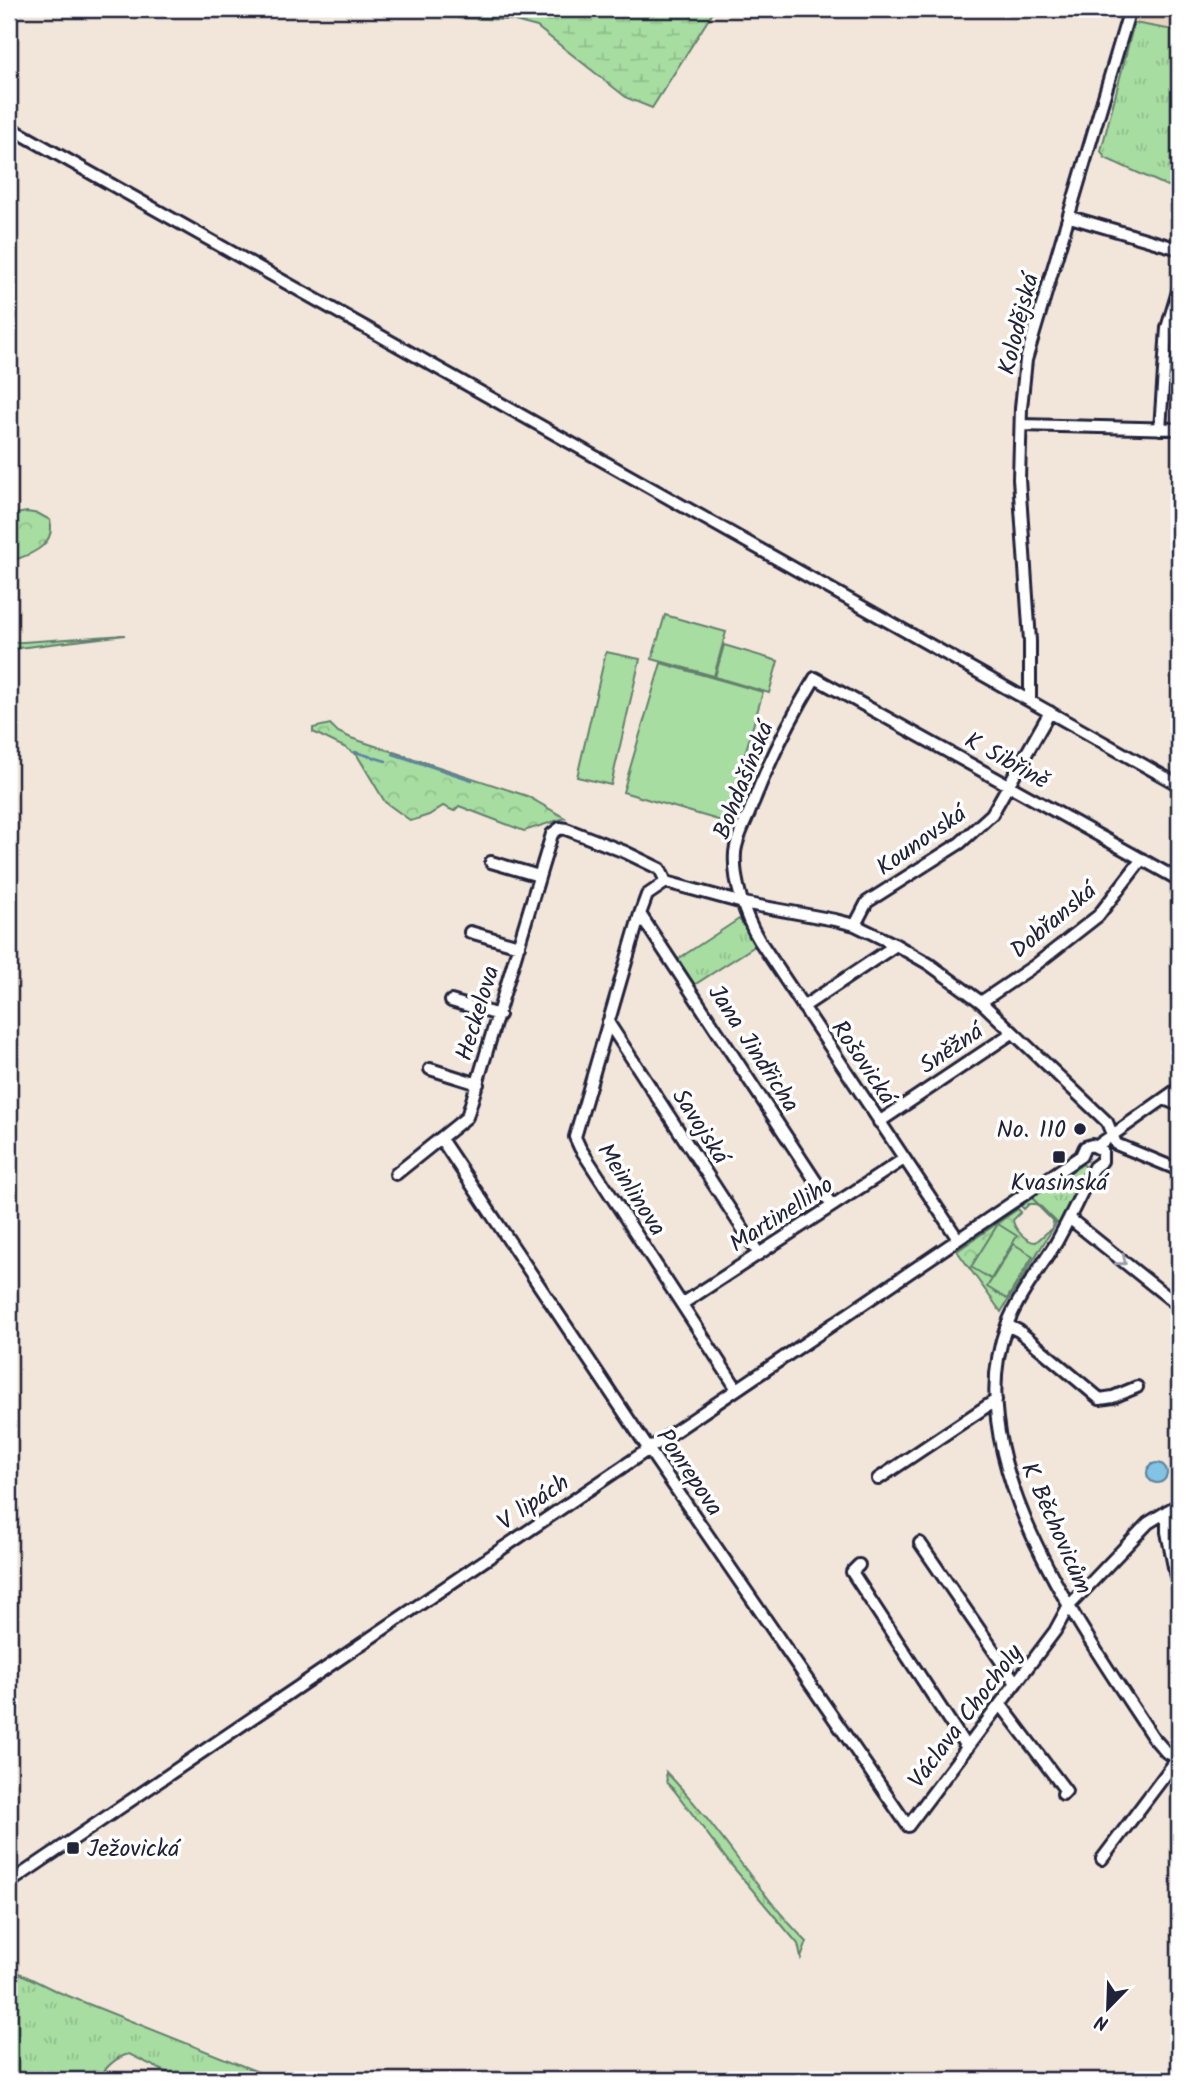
<svg xmlns="http://www.w3.org/2000/svg" width="1188" height="2089" font-family="Kalam,sans-serif">
<style>
.built{fill:#e9d4c0}
.grass{fill:url(#grass-tufts);stroke:#64806e;stroke-width:2}
.forest{fill:url(#forest-crowns);stroke:#64806e;stroke-width:2}
.wetland{fill:url(#wetland-marsh);stroke:#64806e;stroke-width:2}
.pitch{fill:#a7dda1;stroke:#64806e;stroke-width:2}
.water{fill:#83c3e4;stroke:#5c83a0;stroke-width:2}
.lines{fill:none;stroke-linecap:round;stroke-linejoin:round}
.stream{stroke:#5c83a0;stroke-width:2.5}
.minor-casing{stroke:#22223b;stroke-width:16}
.minor{stroke:#fff;stroke-width:10}
.oneway{stroke:#9c9ca7}
.poi-dot{fill:#22223b;stroke:#fff;stroke-width:2.5}
.labels{text-anchor:middle;stroke-width:7;stroke-linejoin:round;paint-order:stroke}
.street-label{font-size:24px;fill:#22223b;stroke:#fff}
.poi-label{font-size:24px;fill:#22223b;stroke:#fff;text-anchor:end}
</style>
<defs>
<pattern id="grass-tufts" width="24" height="20" patternUnits="userSpaceOnUse" patternTransform="scale(1.75)"><rect width="24" height="20" fill="#a7dda1"/><path d="M3 7l-1-3M5 7V3M7 7l1-3M15 17l-1-3M17 17v-4M19 17l1-3" fill="none" stroke="#8fbd8c"/></pattern>
<pattern id="forest-crowns" width="20" height="18" patternUnits="userSpaceOnUse" patternTransform="scale(1.75)"><rect width="20" height="18" fill="#a7dda1"/><path d="M2 6a3 3 0 1 1 6 0M12 15a3 3 0 1 1 6 0" fill="none" stroke="#8fbd8c"/></pattern>
<pattern id="wetland-marsh" width="20" height="14" patternUnits="userSpaceOnUse" patternTransform="scale(1.75)"><rect width="20" height="14" fill="#a7dda1"/><path d="M1 5h8M5 5V1M11 12h8M15 12V8" fill="none" stroke="#8fbd8c"/></pattern>
</defs>
<rect width="100%" height="100%" fill="#f2e6da"/>
<filter id="ink" filterUnits="userSpaceOnUse"><feTurbulence type="fractalNoise" baseFrequency=".0143" numOctaves="2"/><feDisplacementMap in="SourceGraphic" scale="14" xChannelSelector="R" yChannelSelector="G"/><feConvolveMatrix kernelMatrix="1 2 1 2 8 2 1 2 1" color-interpolation-filters="sRGB"/></filter>
<g filter="url(#ink)">
<path class="built" d="M1137 9H1179V31L1134 23Z"/>
<path class="grass" d="M1134 23 1179 31V189L1165 185 1105 158 1101 151Z
M125 635 9 649V643Z
M739 919 758 944 694 985 678 959Z
M1083 1164 1087 1169 1059 1225 1032 1198Z
M666 1772C718 1825 755 1890 807 1942L801 1958 798 1944 728 1861 674 1790 667 1782Z
M9 1968 56 1991 278 2080H182L129 2054C116 2057 104 2068 99 2080H9Z"/>
<path class="forest" d="M27 512 39 514 50 520C56 543 35 553 17 559L9 556V515Z
M330 724 338 732 351 738 527 796 565 818 524 831 459 806 454 811 443 806 429 815 411 821 385 802 357 755 346 748 313 732V728Z
M1032 1198 1055 1221V1225L1001 1312 957 1251 1018 1209 1021 1212 1013 1220C1014 1229 1026 1242 1036 1242L1052 1228 1053 1221 1036 1204H1029L1024 1209 1020 1205Z"/>
<path class="wetland" d="M448 9H715L652 108 627 98 537 27 511 20 458 18Z"/>
<path class="pitch" d="M665 615 726 632 714 676 652 659Z
M724 645 778 661 769 693 715 677Z
M606 652 640 659 611 785 577 777Z
M661 663 763 692 725 822 623 792Z
M998 1224 1017 1236 991 1279 971 1267Z
M1014 1244 1033 1256 1007 1299 987 1287Z"/>
<path class="water" d="M1147 1473a10 10 0 1 1 20 0a10 10 0 1 1-20 0Z"/>
<g class="lines">
<path class="stream" d="M355 752 386 761
M393 754 472 780"/>
<defs>
<path id="minor" d="M9 127 1179 785
M1070 217 1179 249
M1021 425 1179 429
M1160 429 1167 328 1179 288
M1030 701V641L1019 479 1021 408 1026 360 1130 9
M491 862 539 876
M666 882 743 903 835 920 855 925 896 945 929 964 981 1002 1107 1122 1116 1144 1179 1170
M666 882 647 895 640 914 575 1137 580 1148 737 1389
M640 914 832 1206
M855 925 867 902 960 843 992 814 1050 712
M470 932 519 946
M451 1001 499 1015
M981 1002 1034 966 1098 916 1142 859
M803 1007 896 945
M608 1022 759 1254
M430 1069 478 1084
M1164 1099 1179 1105
M879 1122 1012 1033
M441 1139 654 1457 908 1826 1055 1631 1068 1607 1148 1523 1179 1504
M1097 1146 1179 1088
M396 1174 467 1117 552 834 560 828 566 829 625 852 660 869 666 882
M1069 1218 1179 1306
M958 1239 759 940C745 917 733 881 735 853 736 840 744 825 749 813 767 765 789 721 815 678L1179 880
M682 1304 904 1159
M1007 1325 1019 1331 1100 1399 1113 1397 1137 1387
M878 1479 996 1400
M1167 1511V1532L1179 1592
M920 1543 1016 1683
M859 1565 852 1572 967 1748
M1001 1705 1066 1791 1063 1794
M1102 1859 1178 1758
M9 1883 1081 1156 1085 1147 1092 1145 1102 1150V1161L1094 1167C1082 1192 1070 1218 1056 1243 1040 1269 1018 1296 1007 1325 956 1458 1083 1630 1152 1736L1166 1752 1178 1758"/>
</defs>
<use href="#minor" class="minor-casing"/>
<use href="#minor" class="minor"/>
</g>
<defs><path id="oneway-chevron" d="M-2-3.5L2.5 0L-2 3.5" fill="none" stroke-width="1.6" stroke-linecap="round" stroke-linejoin="round" transform="scale(1.75)"/></defs>
<use class="oneway" href="#oneway-chevron" transform="translate(1122 1261) rotate(39)"/>
</g>
<g class="poi-dot">
<circle cx="1080" cy="1129" r="7"/>
<rect x="1052" y="1150" width="14" height="14" rx="3.5"/>
<rect x="66" y="1841" width="14" height="14" rx="3.5"/>
</g>
<g class="labels">
<g class="street-label">
<text transform="translate(1018 324) rotate(-76)" y="8">Kolodějská</text>
<text transform="translate(1007 760) rotate(29)" y="8">K Sibřině</text>
<text transform="translate(743 780) rotate(-68)" y="8">Bohdašínská</text>
<text transform="translate(921 840) rotate(-35)" y="8">Kounovská</text>
<text transform="translate(1053 920) rotate(-40)" y="8">Dobřanská</text>
<text transform="translate(477 1013) rotate(-73)" y="8">Heckelova</text>
<text transform="translate(754 1048) rotate(57)" y="8">Jana Jindřicha</text>
<text transform="translate(951 1048) rotate(-34)" y="8">Sněžná</text>
<text transform="translate(864 1062) rotate(56)" y="8">Rošovická</text>
<text transform="translate(701 1126) rotate(57)" y="8">Savojská</text>
<text transform="translate(632 1189) rotate(57)" y="8">Meinlinova</text>
<text transform="translate(781 1214) rotate(-33)" y="8">Martinelliho</text>
<text transform="translate(690 1472) rotate(56)" y="8">Ponrepova</text>
<text transform="translate(533 1502) rotate(-34)" y="8">V lipách</text>
<text transform="translate(1057 1528) rotate(66)" y="8">K Běchovicům</text>
<text transform="translate(965 1716) rotate(-53)" y="8">Václava Chocholy</text>
</g>
<g class="poi-label">
<text x="1066" y="1137">No. 110</text>
<text x="1059" y="1190" text-anchor="middle">Kvasinská</text>
<text x="87" y="1856" text-anchor="start">Ježovická</text>
</g>
</g>
<rect width="1188" height="2089" fill="none" stroke="#fff" stroke-width="35"/>
<rect x="18" y="18" width="1153" height="2054" fill="none" stroke="#22223b" stroke-width="2.5" filter="url(#ink)"/>
<g transform="translate(1108 2008) rotate(203)" stroke="#ffffff" stroke-width="5" paint-order="stroke">
<path d="M0-5L12 26L0 18L-12 26Z" fill="#22223b"/>
<text y="-10" font-size="19" font-weight="bold" text-anchor="middle" fill="#22223b">N</text>
</g>
</svg>
